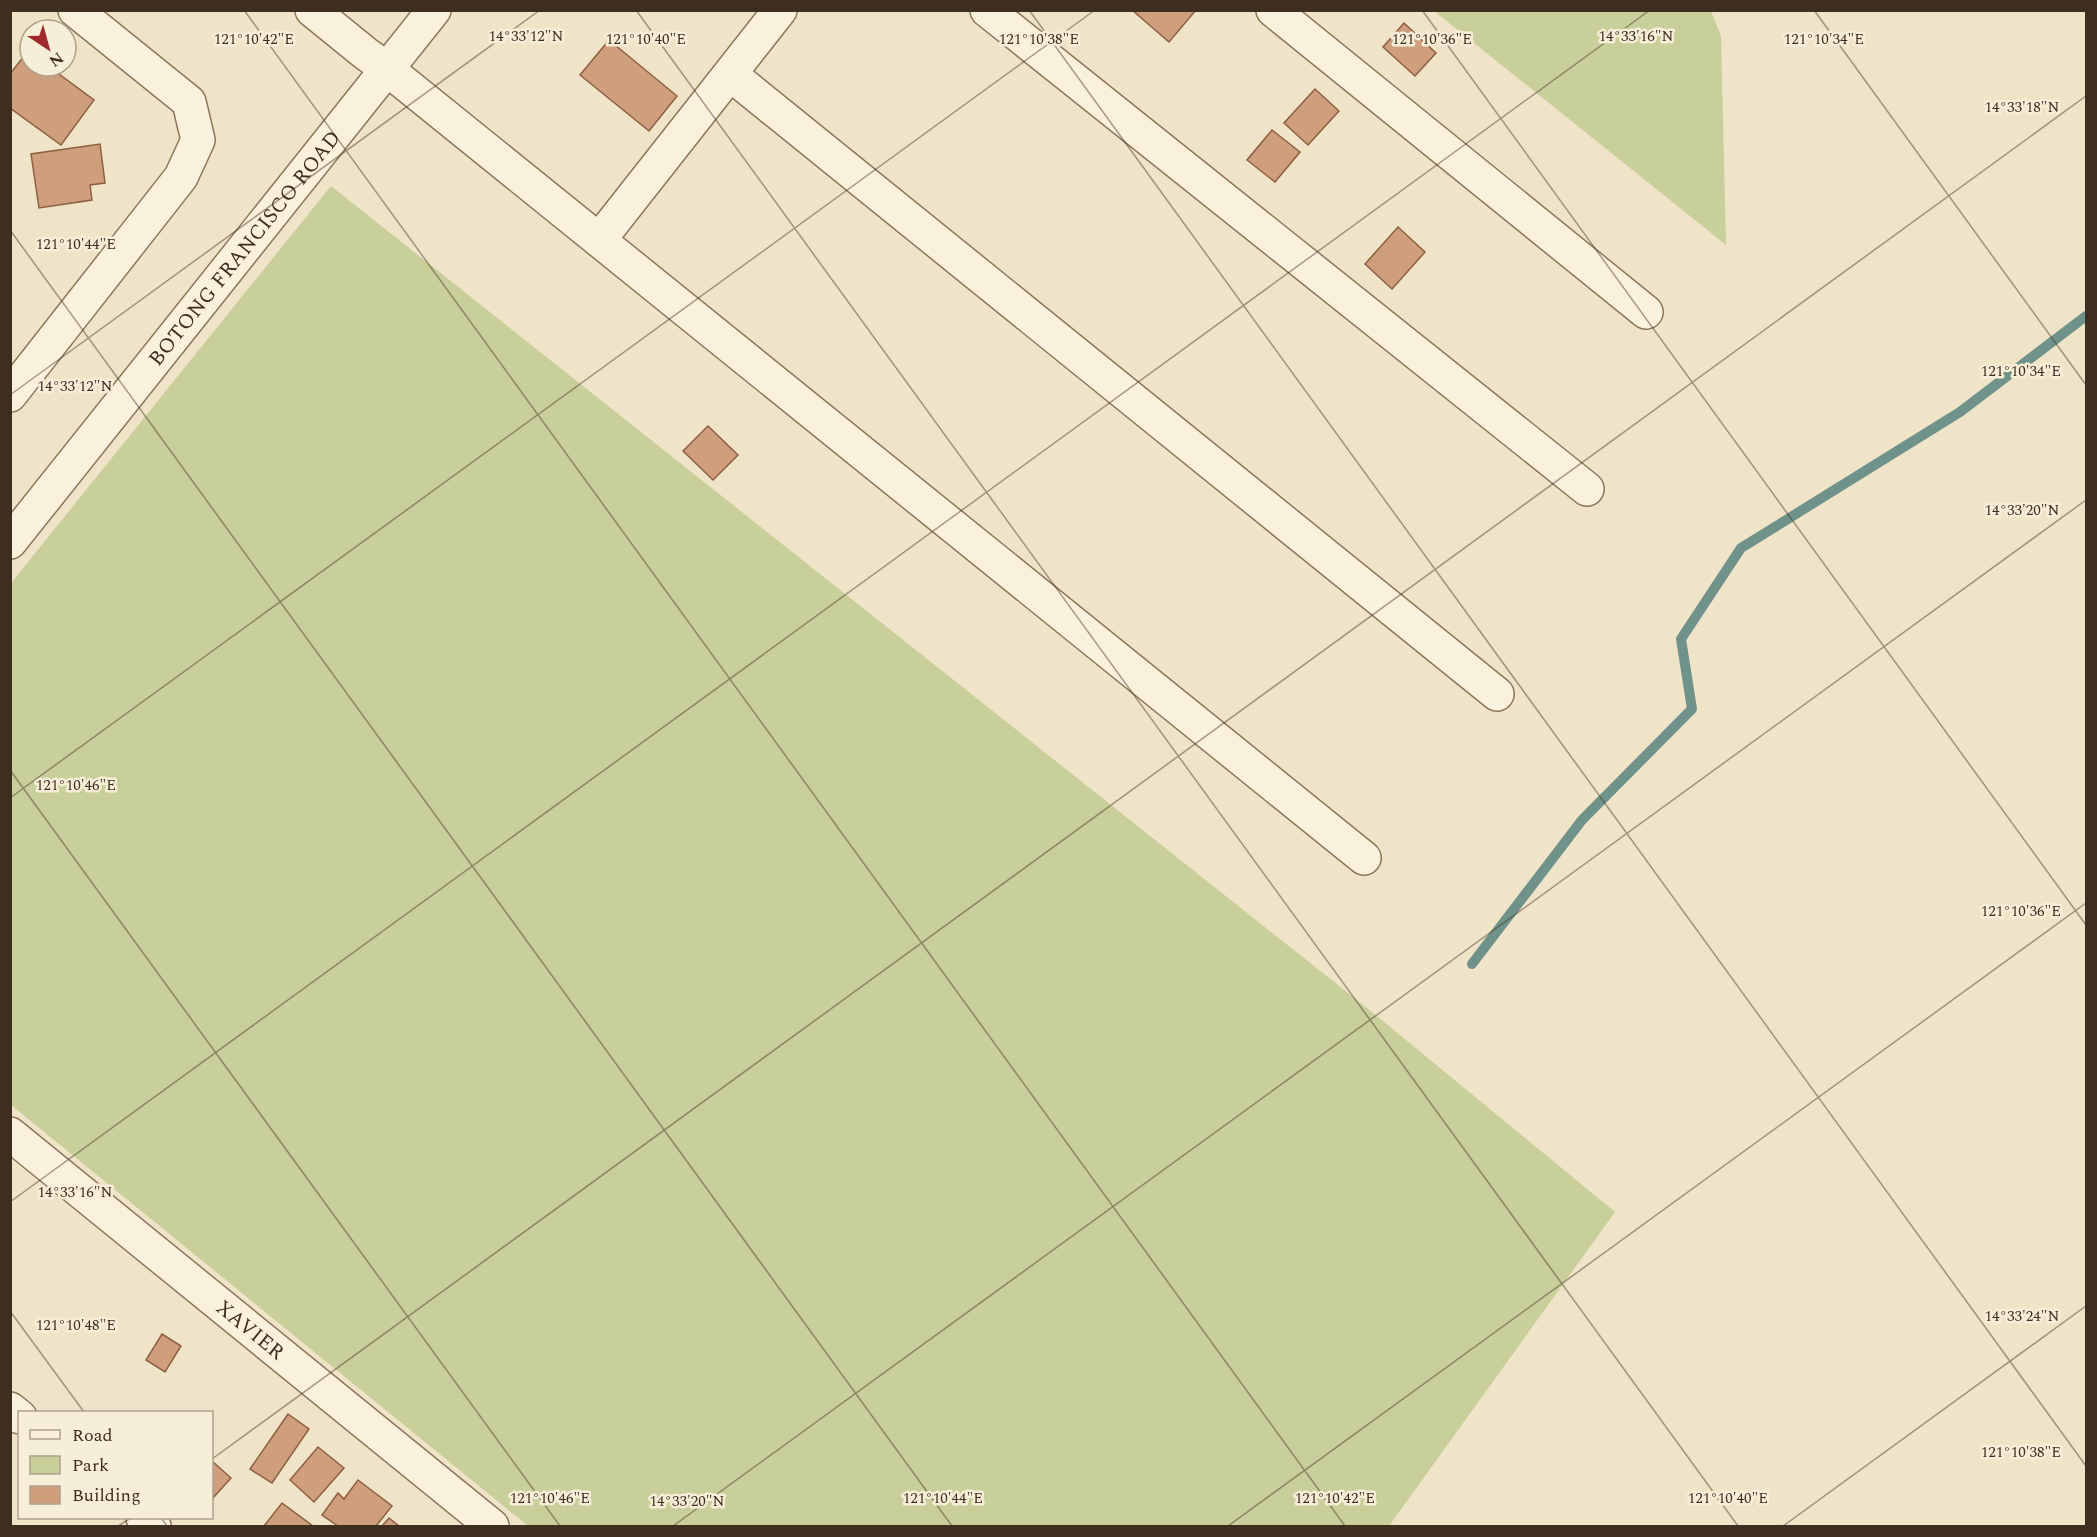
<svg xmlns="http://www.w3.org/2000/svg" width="2097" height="1537" font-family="Spectral,serif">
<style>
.green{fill:#c9cf9b}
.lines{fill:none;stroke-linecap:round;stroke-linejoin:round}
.stream{stroke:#6f938a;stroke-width:10}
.building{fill:#cf9f7d;stroke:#8d5f41;stroke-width:1.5}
.minor-casing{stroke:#8d765c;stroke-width:36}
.minor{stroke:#faf1dc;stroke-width:33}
.ticks{fill:none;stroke:#3d2e20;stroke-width:1.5;stroke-opacity:0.45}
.labels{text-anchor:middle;stroke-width:5;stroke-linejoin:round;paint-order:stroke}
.street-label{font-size:21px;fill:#3d2e20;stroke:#f7eed8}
.ticks-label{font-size:15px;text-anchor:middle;fill:#3d2e20;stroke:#f7eed8;stroke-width:5;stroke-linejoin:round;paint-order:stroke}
</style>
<rect width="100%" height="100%" fill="#f0e4c8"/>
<path class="green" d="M1434 11H1711L1721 36 1726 245Z
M331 186 1372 1012 1615 1212 1389 1526H528L11 1105V583Z"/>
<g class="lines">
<path class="stream" d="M1472 964 1582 820 1692 709 1681 639 1741 548 1960 412 2086 316"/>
</g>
<path class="building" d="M1132 10H1196L1169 42Z
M1404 23 1436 53 1415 76 1383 47Z
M609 40 677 96 649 131 580 75Z
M28 51 30 52V66H48L94 100 61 145 10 108V74Z
M1315 89 1339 111 1308 145 1284 123Z
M1272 130 1300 152 1275 182 1247 160Z
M100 144 105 183 90 185 92 200 39 208 31 154Z
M1398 227 1425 252 1392 289 1365 264Z
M708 426 738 455 713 480 683 451Z
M162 1334 181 1346 165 1372 146 1360Z
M288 1414 309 1429 272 1483 250 1469Z
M318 1447 344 1468 314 1502 290 1480Z
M212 1461 231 1478 212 1499Z
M358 1480 392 1506 376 1526H338L322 1515 338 1493 344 1499Z
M282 1503 313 1526H264Z
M389 1518 399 1526H382Z"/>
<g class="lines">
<defs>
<g id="minor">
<path d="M312 10 365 53 387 69 1364 858"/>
<path d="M987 10 1587 489"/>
<path d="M1273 10 1646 312"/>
<path d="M730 74 1497 694"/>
<path d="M599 240 780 10"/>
<path d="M10 395 181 177 198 140 189 102 75 10"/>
<path id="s1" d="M10 542 434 10"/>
<path id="s2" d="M10 1134 492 1526"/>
<path d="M10 1409 20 1417"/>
<path d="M143 1518 154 1526"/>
</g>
</defs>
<use href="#minor" class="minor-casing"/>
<use href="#minor" class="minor"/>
</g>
<path class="ticks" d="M244 10 1345 1526M636 10 1738 1526M1029 10 2086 1466M1422 10 2086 925M1814 10 2086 385M10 230 952 1526M10 395 540 10M10 770 560 1526M10 798 1095 10M10 1202 1650 10M10 1311 84 1412M212 1459 2086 96M161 1518 167 1526M118 1526 131 1518M673 1526 2086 500M1228 1526 2086 903M1783 1526 2086 1306"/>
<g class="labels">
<g class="street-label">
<text dy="7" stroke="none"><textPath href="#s1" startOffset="376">BOTONG FRANCISCO ROAD</textPath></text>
<text dy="7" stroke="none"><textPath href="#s2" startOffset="310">XAVIER</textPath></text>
</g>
</g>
<g class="ticks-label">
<text x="526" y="41">14°33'12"N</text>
<text x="1636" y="41">14°33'16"N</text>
<text x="254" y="44">121°10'42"E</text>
<text x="646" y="44">121°10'40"E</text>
<text x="1039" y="44">121°10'38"E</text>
<text x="1432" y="44">121°10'36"E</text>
<text x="1824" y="44">121°10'34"E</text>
<text x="2022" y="112">14°33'18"N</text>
<text x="76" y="249">121°10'44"E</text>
<text x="2021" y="376">121°10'34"E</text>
<text x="75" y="391">14°33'12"N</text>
<text x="2022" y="515">14°33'20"N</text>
<text x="76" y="790">121°10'46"E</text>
<text x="2021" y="916">121°10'36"E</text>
<text x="75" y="1197">14°33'16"N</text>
<text x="2022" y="1321">14°33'24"N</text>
<text x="76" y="1330">121°10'48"E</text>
<text x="2021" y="1457">121°10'38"E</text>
<text x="550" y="1503">121°10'46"E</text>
<text x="943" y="1503">121°10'44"E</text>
<text x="1335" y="1503">121°10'42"E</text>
<text x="1728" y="1503">121°10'40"E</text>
<text x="687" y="1506">14°33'20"N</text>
</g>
<rect width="2097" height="1537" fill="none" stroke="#3d2e20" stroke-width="24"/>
<rect x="18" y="1411" width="195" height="108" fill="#f7eed8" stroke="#ada18e" stroke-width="1.5"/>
<rect x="30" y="1430" width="30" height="9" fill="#faf1dc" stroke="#ada18e" stroke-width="1.5"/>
<text x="72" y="1441" font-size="18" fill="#3d2e20">Road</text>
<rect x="30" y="1456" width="30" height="18" fill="#c9cf9b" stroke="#ada18e" stroke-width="1.5"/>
<text x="72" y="1471" font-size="18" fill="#3d2e20">Park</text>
<rect x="30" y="1486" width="30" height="18" fill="#cf9f7d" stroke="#ada18e" stroke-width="1.5"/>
<text x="72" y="1501" font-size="18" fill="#3d2e20">Building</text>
<g transform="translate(48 48) rotate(144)"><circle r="28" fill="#f7eed8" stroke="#ada18e" stroke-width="1.5"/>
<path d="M0-4.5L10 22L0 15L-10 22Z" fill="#9e2a2b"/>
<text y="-9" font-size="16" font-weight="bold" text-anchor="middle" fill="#3d2e20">N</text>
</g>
</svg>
